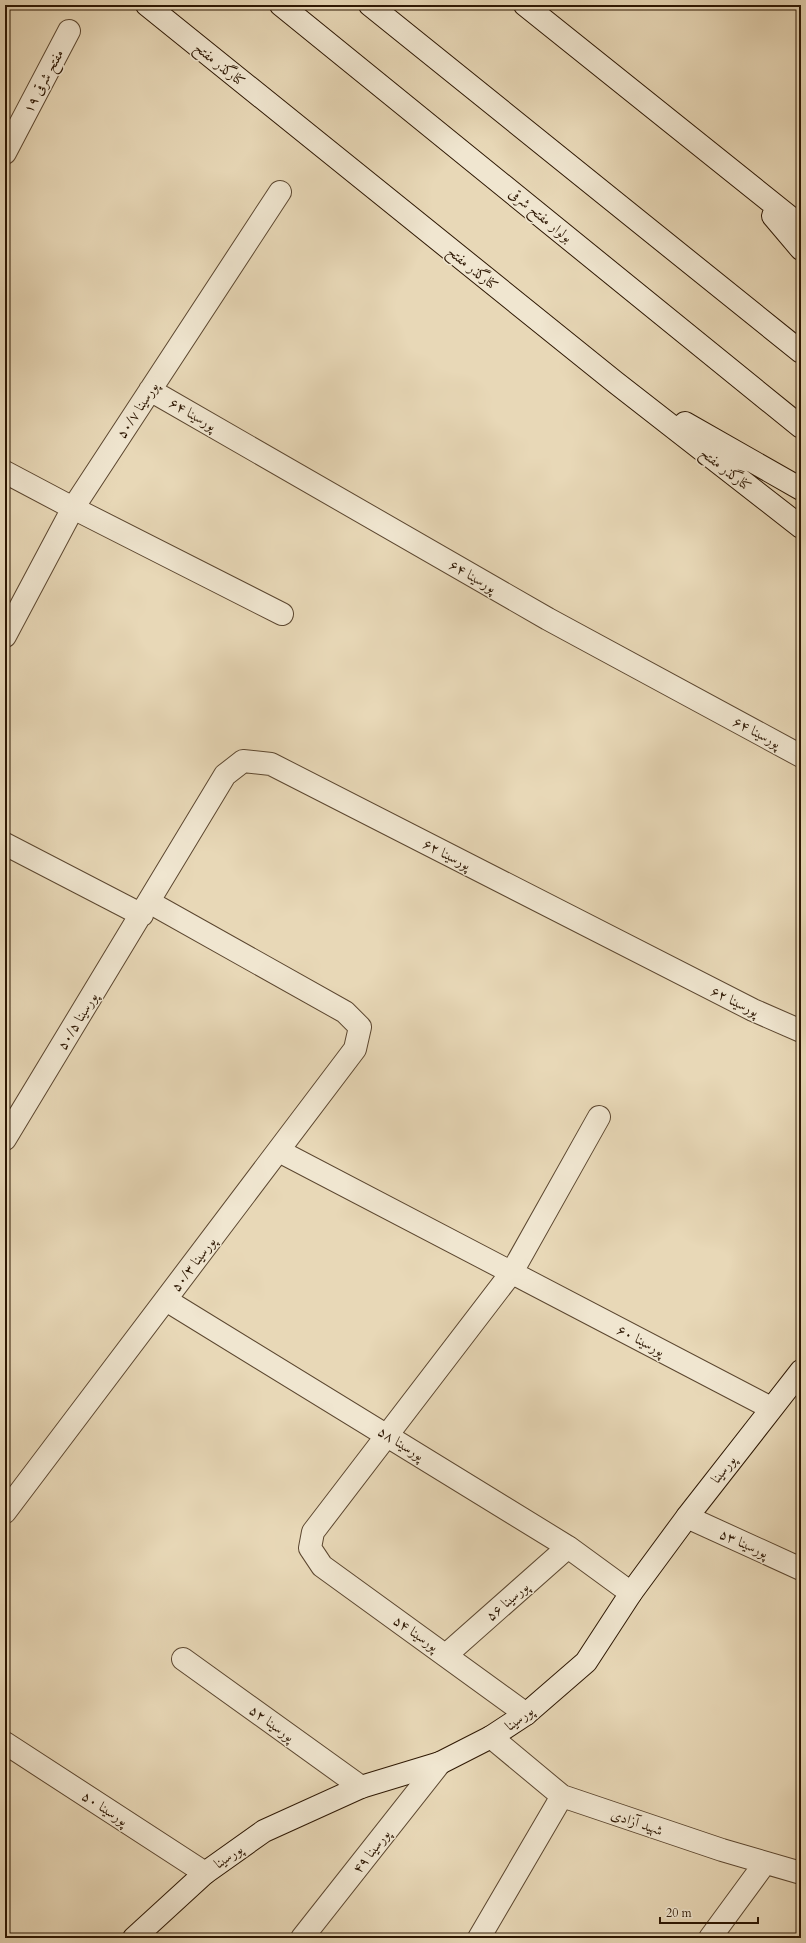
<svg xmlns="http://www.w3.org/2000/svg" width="806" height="1943" font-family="Cardo,Amiri,serif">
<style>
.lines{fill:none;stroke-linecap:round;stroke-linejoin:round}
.street-casing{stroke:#5c4730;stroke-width:24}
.secondary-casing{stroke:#2d1703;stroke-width:24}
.street{stroke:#f0e6d0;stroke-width:22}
.secondary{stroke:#f0e6d0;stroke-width:22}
.labels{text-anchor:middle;stroke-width:3;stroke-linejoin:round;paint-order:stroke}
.street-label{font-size:14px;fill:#2d1703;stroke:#f0e6d0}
</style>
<rect width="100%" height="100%" fill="#e8d8b7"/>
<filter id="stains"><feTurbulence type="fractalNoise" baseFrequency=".005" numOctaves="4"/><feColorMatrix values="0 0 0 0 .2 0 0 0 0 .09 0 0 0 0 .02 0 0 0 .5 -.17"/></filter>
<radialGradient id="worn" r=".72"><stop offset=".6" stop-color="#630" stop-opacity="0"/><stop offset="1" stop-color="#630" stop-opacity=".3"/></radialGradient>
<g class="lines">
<defs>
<path id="street" d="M5 153 69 31
M150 390 548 619 801 756
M5 472 73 508 282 614
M5 636 73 508 280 192
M5 844 142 915
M5 1139 225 775 243 761 271 764 753 1010 801 1031
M279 1151 771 1408
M166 1300 568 1547 631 1593
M5 1512 355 1049 360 1027 345 1012 149 902
M687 1517 801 1569
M446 1655 568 1547
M183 1659 361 1787
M526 1714 322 1566 310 1548 313 1532 512 1272 599 1117
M491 1737 562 1796 722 1850 801 1873
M5 1743 205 1873
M302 1938 440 1763
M479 1938 562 1796
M710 1938 765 1863"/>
<path id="secondary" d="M147 5 615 382 801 527
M281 5 801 427
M370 5 801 352
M525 5 801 226
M773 216 801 249
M685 423 801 489
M134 1938 205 1873 264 1831 361 1787 440 1763 491 1737 526 1714 586 1662 631 1593 687 1517 801 1371"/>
</defs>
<use href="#street" class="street-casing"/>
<use href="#secondary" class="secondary-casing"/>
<use href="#street" class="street"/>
<use href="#secondary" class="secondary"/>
</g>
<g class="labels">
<g class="street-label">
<text transform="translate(220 64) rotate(39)" y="5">کنارگذر مفتح</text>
<text transform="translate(43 81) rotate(-62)" y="5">مفتح شرقی ۱۹</text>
<text transform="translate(541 215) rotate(39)" y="5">بولوار مفتح شرقی</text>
<text transform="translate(473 268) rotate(39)" y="5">کنارگذر مفتح</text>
<text transform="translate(137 410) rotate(-57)" y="5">پورسینا ۵۰/۷</text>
<text transform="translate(193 414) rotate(30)" y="5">پورسینا ۶۴</text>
<text transform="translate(726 469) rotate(38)" y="5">کنارگذر مفتح</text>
<text transform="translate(473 576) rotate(30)" y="5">پورسینا ۶۴</text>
<text transform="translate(757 732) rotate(28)" y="5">پورسینا ۶۴</text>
<text transform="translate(447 854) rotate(27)" y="5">پورسینا ۶۲</text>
<text transform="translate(735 1001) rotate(26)" y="5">پورسینا ۶۲</text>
<text transform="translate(77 1021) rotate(-59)" y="5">پورسینا ۵۰/۵</text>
<text transform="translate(193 1264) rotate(-53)" y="5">پورسینا ۵۰/۳</text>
<text transform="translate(641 1340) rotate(28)" y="5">پورسینا ۶۰</text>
<text transform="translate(401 1443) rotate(32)" y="5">پورسینا ۵۸</text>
<text transform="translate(723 1469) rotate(-52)" y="5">پورسینا</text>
<text transform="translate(744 1543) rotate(24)" y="5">پورسینا ۵۳</text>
<text transform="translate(507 1601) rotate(-41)" y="5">پورسینا ۵۶</text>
<text transform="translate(416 1633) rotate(35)" y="5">پورسینا ۵۴</text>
<text transform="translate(519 1718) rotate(-37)" y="5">پورسینا</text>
<text transform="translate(272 1723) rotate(36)" y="5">پورسینا ۵۲</text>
<text transform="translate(105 1808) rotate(33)" y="5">پورسینا ۵۰</text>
<text transform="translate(637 1822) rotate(19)" y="5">شهید آزادی</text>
<text transform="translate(371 1851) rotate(-52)" y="5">پورسینا ۴۹</text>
<text transform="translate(228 1856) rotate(-35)" y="5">پورسینا</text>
</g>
</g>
<rect width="806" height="1943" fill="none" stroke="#e8d8b7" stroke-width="20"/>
<rect x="6" y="6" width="794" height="1931" fill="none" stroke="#2d1703" stroke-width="2"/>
<rect x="10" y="10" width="786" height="1923" fill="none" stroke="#2d1703"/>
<path d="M660 1917v6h98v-6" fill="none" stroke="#2d1703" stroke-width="2"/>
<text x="666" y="1917" font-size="12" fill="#2d1703" stroke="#f0e6d0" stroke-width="3" paint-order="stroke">20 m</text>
<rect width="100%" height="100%" filter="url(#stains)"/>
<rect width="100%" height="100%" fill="url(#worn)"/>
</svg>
